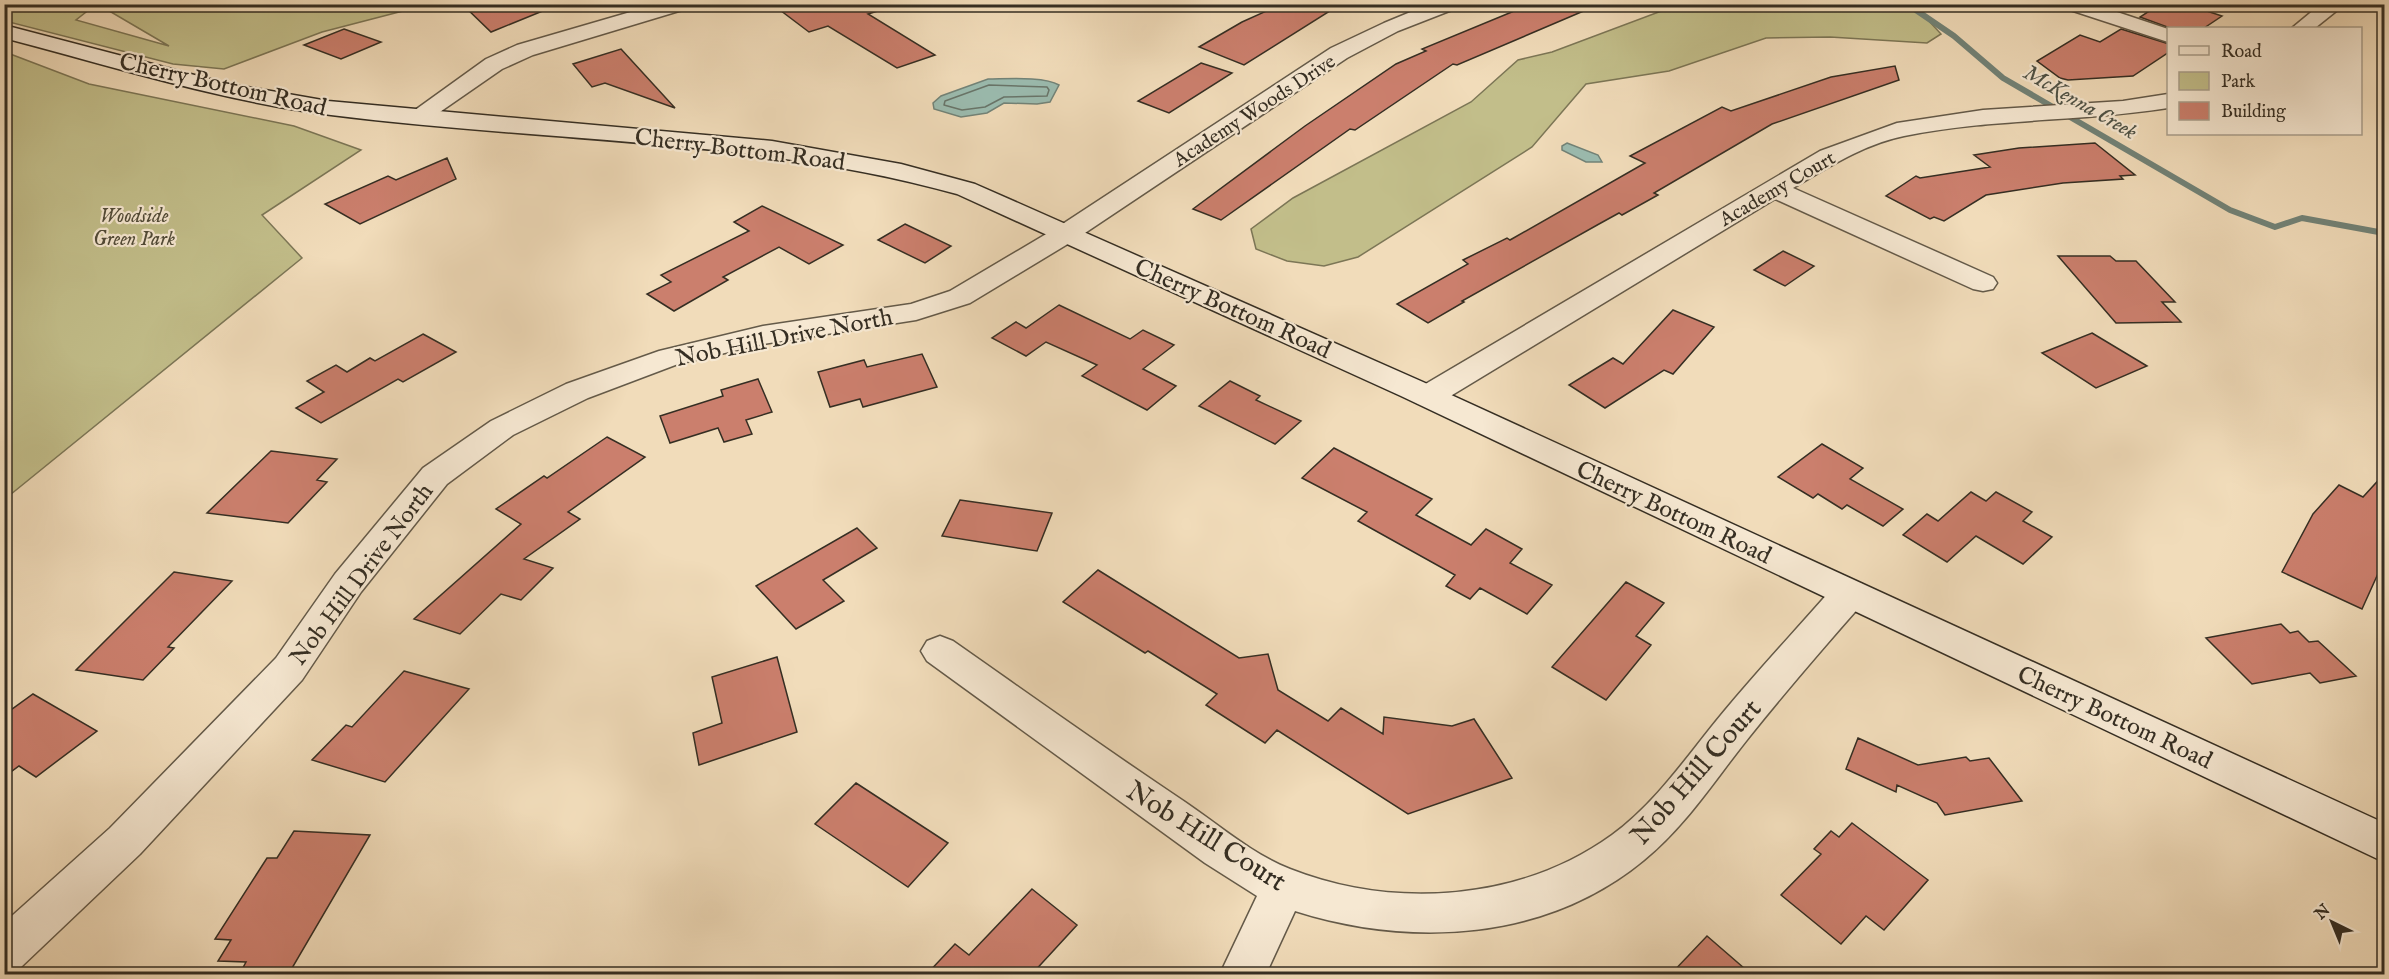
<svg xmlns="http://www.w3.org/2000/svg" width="2389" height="979" font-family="'IM FELL English',serif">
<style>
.green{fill:#c2be8a;stroke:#7c7656;stroke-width:1.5}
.water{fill:#9bbcb0;stroke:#728378;stroke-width:1.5}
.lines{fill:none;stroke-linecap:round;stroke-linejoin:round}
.shore{stroke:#68756a;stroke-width:1.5}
.stream{stroke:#728378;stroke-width:6}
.building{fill:#cb7f6d;stroke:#352e23;stroke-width:1.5}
.minor-casing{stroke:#645a49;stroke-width:3}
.secondary-casing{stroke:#352e23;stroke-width:3}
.minor{fill:#f6e8d2;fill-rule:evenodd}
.secondary{fill:#f6e8d2;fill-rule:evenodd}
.labels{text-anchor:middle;stroke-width:4.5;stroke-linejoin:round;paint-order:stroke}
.far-street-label{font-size:20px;fill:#352e23;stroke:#f6e8d2}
.far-park-label{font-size:20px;font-style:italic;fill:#514b38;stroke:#f6e8d2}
.far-water-label{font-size:22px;font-style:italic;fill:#4e5246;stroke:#f6e8d2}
.street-label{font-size:24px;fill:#352e23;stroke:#f6e8d2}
.near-street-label{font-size:28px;fill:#352e23;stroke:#f6e8d2}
</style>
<rect width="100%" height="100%" fill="#f1dcba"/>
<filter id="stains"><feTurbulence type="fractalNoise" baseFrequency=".00333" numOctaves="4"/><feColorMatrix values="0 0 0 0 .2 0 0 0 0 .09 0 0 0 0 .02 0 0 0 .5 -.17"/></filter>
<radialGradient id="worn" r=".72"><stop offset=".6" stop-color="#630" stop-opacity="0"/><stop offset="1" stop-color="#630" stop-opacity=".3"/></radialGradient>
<path class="green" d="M1717 4 1914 5 1941 34 1927 43 1830 37 1766 38 1669 71 1586 84 1532 147 1358 257 1324 266 1287 261 1256 249 1251 229 1293 198 1471 102 1518 60 1552 52 1664 10Z
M4 5H95L76 20 169 46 99 5H426L322 32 224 69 173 64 5 21Z
M5 52 89 84 294 126 361 150 262 215 302 258 5 499Z"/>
<path class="water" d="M988 79C1006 79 1044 76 1059 85L1050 102 1037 104 1004 103 987 113 961 117 934 109 933 103 941 96Z
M1567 143 1598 155 1602 162H1586L1562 150V146Z"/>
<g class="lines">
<path class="shore" d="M989 85 1047 87 1049 90 1047 96 1004 97 985 107 962 110 944 105 945 101Z"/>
<path class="stream" d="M1907 4 1954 36 2003 78 2230 210 2275 227 2302 218 2384 233"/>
</g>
<path class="building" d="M462 4H555V6L491 32Z
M772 4H877L878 11 868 14 935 55 897 68 828 26 809 32Z
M1282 4H1341L1244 65 1199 47 1242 22Z
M1531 4H1600L1457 65 1453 64 1355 130 1350 129 1221 220 1193 209 1305 126 1396 64 1426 51 1422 49Z
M2160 4H2185L2222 16 2204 28H2170L2140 17Z
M344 29 381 42 341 59 304 45Z
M2121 29 2169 44V52L2133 76 2068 80 2060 78 2037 61 2080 35 2100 42Z
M621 49 675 108 605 83 592 87 573 64Z
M1201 63 1232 73 1169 113 1138 101Z
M1895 66 1899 80 1772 124 1654 193 1658 195 1622 215 1619 213 1599 224 1462 301 1464 302 1428 323 1397 304 1468 264 1463 260 1507 238 1510 240 1645 163 1630 156 1722 107 1731 111 1831 77Z
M2095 143 2135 175 2120 176 2123 179 2063 183 1986 195 1944 221 1934 217 1930 219 1886 196 1916 176 1920 178 1990 167 1974 155 2019 148Z
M447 158 456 179 360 224 325 204 388 176 396 180Z
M762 206 843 245 809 264 779 247 723 277 728 280 674 311 647 294 671 282 661 275 749 231 734 222Z
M905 224 951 246 925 263 878 240Z
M1783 251 1814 266 1785 286 1754 270Z
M2058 256H2110L2116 261H2136L2175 302H2162L2181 322 2116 323Z
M1059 305 1130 339 1143 330 1174 345 1143 369 1176 386 1147 410 1082 376 1097 365 1046 342 1026 356 992 338 1016 322 1026 328Z
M1673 310 1714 327 1673 374 1664 370 1605 408 1569 385 1613 358 1623 364Z
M2092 333 2147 366 2096 388 2042 353Z
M423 334 456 352 403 382 398 379 321 423 296 408 324 392 307 381 336 365 347 372 370 358 375 361Z
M922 354 937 387 863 407 860 399 830 407 818 372 864 360 867 367Z
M758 379 772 412 746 420 752 434 724 442 718 428 670 443 660 416 723 396 721 390Z
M1230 381 1260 396 1256 400 1301 421 1275 444 1199 406Z
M607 437 645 457 568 512 580 519 524 559 553 568 521 600 501 594 460 634 414 619 521 524 496 509 544 476 547 478Z
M1822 444 1863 468 1850 479 1903 509 1883 526 1847 505 1842 509 1818 494 1813 498 1778 477Z
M1334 448 1432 499 1416 515 1471 545 1486 529 1522 549 1510 563 1552 585 1527 614 1480 588 1470 599 1446 586 1455 575 1358 521 1367 512 1302 478Z
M271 451 337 459 317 480 327 482 288 523 207 513Z
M2385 473V552L2378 566 2381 567 2362 609 2282 572 2313 514 2339 485 2363 497Z
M1971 492 1986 501 1996 492 2032 512 2023 521 2052 537 2023 564 1976 536 1947 562 1903 535 1927 514 1938 521Z
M960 500 1052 513 1037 551 942 536Z
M857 528 877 548 823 580 844 601 796 629 756 586Z
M1098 570 1239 658 1268 654 1278 690 1328 721 1341 708 1383 734 1384 717 1452 726 1474 719 1512 778 1408 814 1277 730 1265 743 1206 705 1217 694 1148 651 1145 653 1063 602Z
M174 572 232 581 168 647 174 648 143 680 76 670Z
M1626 582 1664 603 1636 636 1651 645 1606 700 1552 667Z
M2281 624 2290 633 2298 631 2309 642 2318 641 2356 676 2320 683 2310 673 2252 684 2206 638Z
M777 657 797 732 699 765 693 733 722 723 712 677Z
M404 671 469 689 385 782 312 760 346 725 352 727Z
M33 694 97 731 36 777 19 766 4 777V715Z
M1858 738 1918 765 1966 757 1970 761 1989 758 2022 801 1945 815 1937 803 1897 785 1896 792 1846 769Z
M856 783 948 843 908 887 815 824Z
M1852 823 1928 880 1884 930 1866 916 1841 944 1781 895 1821 854 1814 849 1831 831 1839 837Z
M294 831 370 835 288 975H239L246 962 218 961 231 940 215 939 267 858H277Z
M1032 889 1077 925 1031 975H926L955 944 969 955Z
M1707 936 1752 975H1670Z"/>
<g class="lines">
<defs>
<path id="minor" d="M658 4H692L689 8 533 55 502 69 424 123H408L404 118 486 59 517 45Z
M1430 4H1460L1457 8 1398 31 1347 58 1076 239 970 303 916 320 763 344 678 364 588 398 513 435 447 484 361 592 302 680 140 854 20 968 4 974V923L110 828 276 658 335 574 423 468 491 421 566 384 659 351 763 326 911 304 950 291 1058 227 1331 48 1384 23Z
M2061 4H2093L2168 29V42L2064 8Z
M2321 4H2345L2315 28H2292Z
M2168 94V108C2081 122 1991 118 1904 136 1864 144 1827 168 1793 188L1993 277 1997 283 1993 289 1983 291 1973 289 1775 199 1439 403 1428 406 1417 403 1413 396 1417 389 1820 151 1897 123 1983 110 2123 101Z
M1849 581 1862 584 1867 594 1862 604C1824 647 1786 691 1750 736 1716 778 1687 825 1644 860 1546 941 1412 948 1295 911L1266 974H1220L1257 896 1205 863 927 661 921 651 927 641 940 636 953 641C1030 695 1107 750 1185 802 1219 825 1252 854 1290 869 1394 910 1521 901 1612 835 1656 803 1687 756 1721 715 1758 670 1798 628 1836 584Z"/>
<path id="secondary" d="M4 25 225 83 328 101 772 141 901 164 975 184 1423 382 2384 823V862L1401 396 957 194C753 137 540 142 331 115 220 101 112 66 4 38Z"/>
</defs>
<use href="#minor" class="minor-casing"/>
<use href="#secondary" class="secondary-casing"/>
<use href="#minor" class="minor"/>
<use href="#secondary" class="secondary"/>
</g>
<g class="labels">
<g class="far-street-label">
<text transform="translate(1254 110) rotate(-33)" y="7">Academy Woods Drive</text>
<text transform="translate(1777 188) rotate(-30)" y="7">Academy Court</text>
</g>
<g class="far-park-label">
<text x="134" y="222">Woodside<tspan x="134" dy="23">Green Park</tspan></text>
</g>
<g class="far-water-label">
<text transform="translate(2081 101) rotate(30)" y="8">McKenna Creek</text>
</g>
<g class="street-label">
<text transform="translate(223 84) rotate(13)" y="8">Cherry Bottom Road</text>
<text transform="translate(740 149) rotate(7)" y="8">Cherry Bottom Road</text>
<text transform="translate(1233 308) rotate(24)" y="8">Cherry Bottom Road</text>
<text transform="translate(784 337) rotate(-11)" y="8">Nob Hill Drive North</text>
<text transform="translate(1674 512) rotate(25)" y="8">Cherry Bottom Road</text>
<text transform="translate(361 574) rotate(-53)" y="8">Nob Hill Drive North</text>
<text transform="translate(2115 717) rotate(25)" y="8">Cherry Bottom Road</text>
</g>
<g class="near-street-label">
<text transform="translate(1695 771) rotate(-49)" y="10">Nob Hill Court</text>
<text transform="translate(1207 835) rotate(32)" y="10">Nob Hill Court</text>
</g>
</g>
<rect width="2389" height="979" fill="none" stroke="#f1dcba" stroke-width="24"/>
<rect x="6" y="6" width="2377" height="967" fill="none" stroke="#352e23" stroke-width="3"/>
<rect x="12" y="12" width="2365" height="955" fill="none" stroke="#352e23" stroke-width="1.5"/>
<rect x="2167" y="27" width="195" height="108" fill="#f6e8d2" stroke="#a99e8c" stroke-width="1.5"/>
<rect x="2179" y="46" width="30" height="9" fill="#f6e8d2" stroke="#a99e8c" stroke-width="1.5"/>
<text x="2221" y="57" font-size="18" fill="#352e23">Road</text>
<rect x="2179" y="72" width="30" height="18" fill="#c2be8a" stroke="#a99e8c" stroke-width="1.5"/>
<text x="2221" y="87" font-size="18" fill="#352e23">Park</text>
<rect x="2179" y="102" width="30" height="18" fill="#cb7f6d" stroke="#a99e8c" stroke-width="1.5"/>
<text x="2221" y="117" font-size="18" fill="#352e23">Building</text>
<g transform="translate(2332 922) rotate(317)" stroke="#f6e8d2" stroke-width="4.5" paint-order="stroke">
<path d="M0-4.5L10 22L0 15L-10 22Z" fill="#352e23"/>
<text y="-9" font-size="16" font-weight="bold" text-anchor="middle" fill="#352e23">N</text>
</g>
<rect width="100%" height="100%" filter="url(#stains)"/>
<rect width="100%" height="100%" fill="url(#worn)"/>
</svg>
